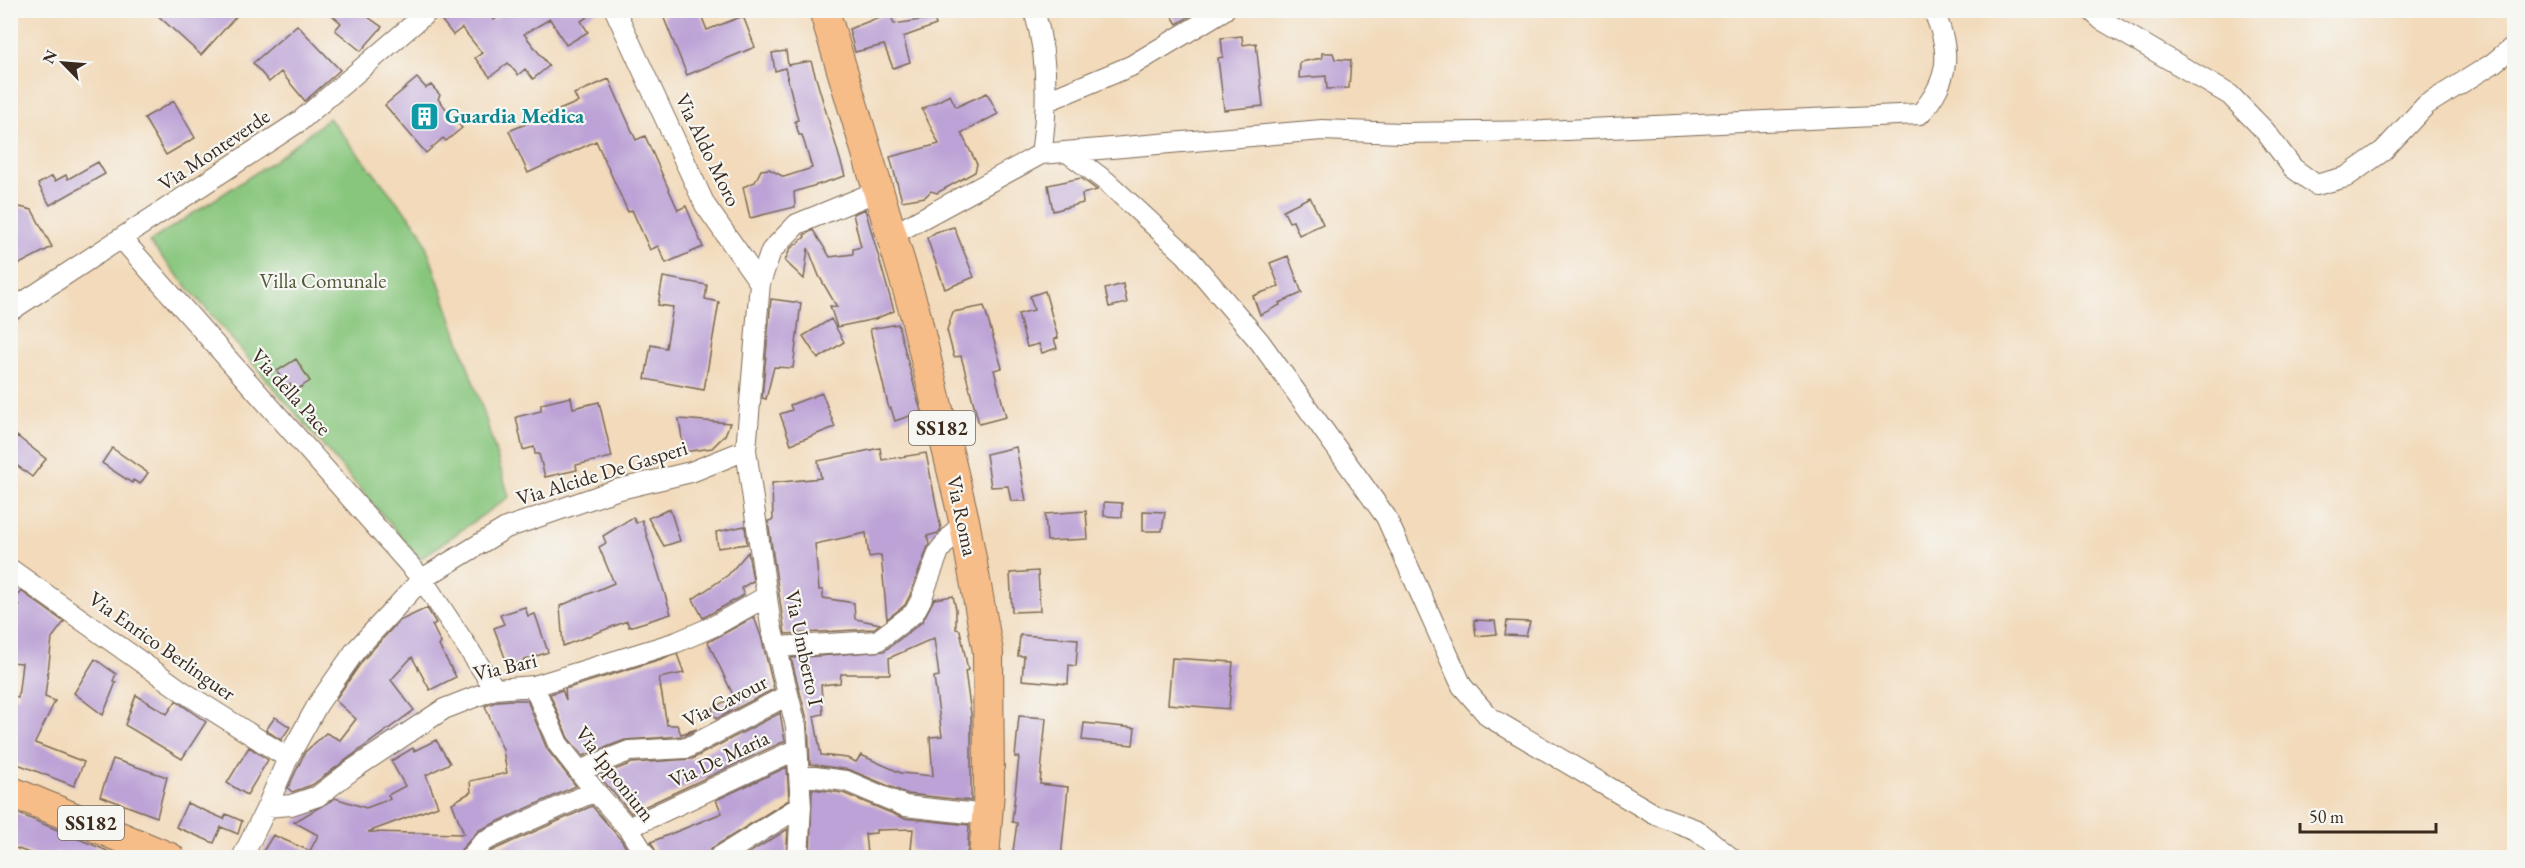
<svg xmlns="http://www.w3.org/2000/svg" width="2525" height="868" font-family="'EB Garamond',serif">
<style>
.green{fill:#88c67d;stroke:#62784e;stroke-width:1.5}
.building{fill:#bca2d6;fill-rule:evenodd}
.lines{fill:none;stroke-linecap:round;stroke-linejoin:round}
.minor-casing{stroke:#7b6855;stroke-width:22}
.primary-casing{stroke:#7b6855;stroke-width:32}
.minor{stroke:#fff;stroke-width:20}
.primary{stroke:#f7bd88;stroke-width:30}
.labels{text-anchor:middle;stroke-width:4.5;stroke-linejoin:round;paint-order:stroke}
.shield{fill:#f6f6f2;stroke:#73675e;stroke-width:1.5}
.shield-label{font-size:20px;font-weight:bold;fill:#3b2a1e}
.culture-label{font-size:21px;font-weight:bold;fill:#0d838f;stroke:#f6f6f2;text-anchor:start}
.street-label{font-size:21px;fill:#3b2a1e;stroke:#f6f6f2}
.park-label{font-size:21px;fill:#52593a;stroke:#f6f6f2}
</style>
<rect width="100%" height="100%" fill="#f6f6f2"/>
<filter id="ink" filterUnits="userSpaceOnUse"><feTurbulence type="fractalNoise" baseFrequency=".0167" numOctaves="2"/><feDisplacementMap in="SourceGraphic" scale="12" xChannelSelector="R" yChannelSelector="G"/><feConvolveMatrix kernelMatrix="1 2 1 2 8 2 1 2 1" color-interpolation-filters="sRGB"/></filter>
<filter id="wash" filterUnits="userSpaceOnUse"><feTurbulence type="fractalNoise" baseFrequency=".008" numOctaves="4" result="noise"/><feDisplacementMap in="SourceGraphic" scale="24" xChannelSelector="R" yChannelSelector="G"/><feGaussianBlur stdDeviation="1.35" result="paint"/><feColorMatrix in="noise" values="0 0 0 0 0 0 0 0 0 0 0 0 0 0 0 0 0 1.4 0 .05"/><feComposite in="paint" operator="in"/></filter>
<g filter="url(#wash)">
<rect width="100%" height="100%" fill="#f2daba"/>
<path class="green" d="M329 118 421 231 483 410 509 497 420 559 149 242 274 161Z"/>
<g id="blocks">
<path class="building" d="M152 10H242L201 55Z
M326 10H358L382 27 361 51 335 30 341 23Z
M442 10H487L494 20 506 10H598L581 21 588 32 566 45 550 19 524 34 549 66 533 79 525 69 518 75 508 63 490 77 475 58 482 53 462 28 453 35 439 17Z
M676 10H699L707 30 743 16 755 47 687 75 663 16Z
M1180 10H1189L1192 15 1177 24 1172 16Z
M890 13 894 24 934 18 936 25 903 37 910 62 893 68 884 45 855 52 849 29Z
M297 25 340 70 305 101 281 72 269 82 253 63Z
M1242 36 1243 45 1256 43 1263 106 1224 110 1218 58 1223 57 1221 38Z
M786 51 788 65 811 61 845 176 794 192 795 207 750 218 743 187 755 182 761 170 769 169 784 177 812 168 802 135H799L795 121 798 120 785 68 775 71 772 53Z
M1322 53H1333L1335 59 1351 60 1349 88 1327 89 1326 76 1299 78 1300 62 1322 58Z
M417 78 426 88 431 85 440 95 438 99 462 128 446 141 443 138 426 153 385 105Z
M609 79 636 140 645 136 678 210 686 206 703 247 666 263 658 246 650 250 632 210 628 212 596 141 528 173 509 131 578 102 574 94Z
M987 93 998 114 961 133 977 164 975 172 937 193 931 191 925 197 902 201 890 157 939 144 922 109 950 95 956 107Z
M174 101 195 138 166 155 144 118Z
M98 162 105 174 50 205 38 184 52 176 55 181 66 175 68 179Z
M1081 178 1097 190 1082 194 1083 203 1053 211 1048 185Z
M1310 197 1323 224 1299 235 1293 221 1289 222 1283 210Z
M20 207 32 210 52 247 10 269V213Z
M865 209 894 311 875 319 837 327 830 306 837 307 819 276 808 248 804 279 785 261 790 249 805 237 804 235 813 230 830 257 853 254V249L861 247 853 214Z
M954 227 974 277 945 289 927 238 936 232Z
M1288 256 1302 293 1279 303 1280 305 1260 315 1253 296 1279 286 1270 263Z
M663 277 707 285 705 299 719 302 704 390 645 379 651 345 666 348 673 307 658 305Z
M1123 284 1127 303 1109 307 1105 289Z
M1045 291 1058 338 1054 339 1057 348 1042 353 1039 344 1027 347 1018 314 1034 310 1030 296Z
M771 299 801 303 793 368 774 367 766 399 762 398Z
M984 306 1002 368 994 370 1006 417 979 424 961 356 954 357 947 330 953 312Z
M831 319 844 342 818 359 803 336Z
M898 324 921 412 895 421 891 408 889 409 870 329Z
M296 359 310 381 295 391 290 384 286 387 277 371Z
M822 393 835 427 791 444 780 414 792 410 790 405Z
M571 397 573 408 599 402 612 457 576 465 577 470 545 477 539 454H535L534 447 523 450 516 417 541 411V404Z
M679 419 730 423 725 435 712 448 684 452Z
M17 436 46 459 32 477 10 460V445Z
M1016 447 1026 501H1011L1008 486 991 487 986 454Z
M112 448 148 473 140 484 133 480 132 483 102 463Z
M880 448 882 460 926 453 941 529 938 533 927 536 929 544 910 595 905 605 887 619 881 555 869 557 866 533 815 544 819 590H823V598L854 603 855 619 880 624 873 629 785 634 768 521 773 520 772 483 821 478 818 461Z
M1104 502 1122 503V517L1104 516Z
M670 509 680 541 664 546 648 518Z
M1086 511 1088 539 1047 541 1045 514Z
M1143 511 1165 512 1162 531H1143Z
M633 517 636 523 642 520 671 614 629 627 627 621 563 646 560 606 614 583 599 547 606 543 603 536Z
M745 526 747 544 718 548 716 532Z
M748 552 753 581 741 588 744 595 703 618 693 599 728 575Z
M1038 571 1040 611 1012 612 1010 573Z
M21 591 64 622 52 638 45 697 55 701 35 743 84 762 74 786 10 761V695L18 698 22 663 10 662V618L20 605 14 600Z
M953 596 956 609V629L960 630 968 670 965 671 971 714V801L908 794 850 770 810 764 808 723 791 658 884 651 922 622 934 599ZM934 638 939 676 934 677 942 736 930 737 933 776 901 773 861 755 856 762 847 758 821 755 814 716 823 714 821 685 840 683 841 674H890L889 658Z
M525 607 528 616 535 614 548 652 508 666 494 628 504 624 500 615Z
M427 608 436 623 432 625 441 643 439 646 456 677 430 690 412 657 391 680 414 710 312 785 292 792 288 788 305 752 326 733 340 740 356 719 335 700 363 660 399 621Z
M754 617 761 636 774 689 716 719 712 708 734 697 708 642Z
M1474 620 1495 621 1497 634 1476 636Z
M1507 621 1530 622 1526 636 1505 635Z
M1020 635 1078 639 1076 666 1069 665 1068 684 1022 680 1024 656H1018Z
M677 654 684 673 659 678 667 725H677L681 734 697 729 684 736 625 740 583 756 568 738 550 694 562 690 566 700 565 689Z
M1172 658 1233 662 1229 709 1168 704Z
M95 659 116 674 113 681 116 682 103 715 74 693Z
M136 695 167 714 176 701 206 722 182 759 125 725Z
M512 700H527L547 749 576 786 479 830 461 850 458 858H259L273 835 310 851 318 835 294 822 335 798 366 808 390 799 388 795 405 786 391 761 413 748 414 751 436 740 450 763 426 775 438 806 368 832 464 834 452 803 471 792 470 781 507 773 503 750 485 706 498 701Z
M780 713 785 741 631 813 599 776 632 763 692 759Z
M1019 716 1046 718 1040 784 1068 787 1061 858H1012L1017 823 1012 822 1019 757H1015Z
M275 717 290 727 281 740 266 730Z
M1084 723 1135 728 1133 745 1082 740Z
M249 747 268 760 247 795 227 783Z
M113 759 167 777 157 817 100 796Z
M787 767 789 800 712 848 706 858H659L651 842 722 813 716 800Z
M812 789 843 793 903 818 969 825 967 858H928V853L911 850 913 829 876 830V833L865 834 867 854 810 858Z
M187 803 224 819 226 814 242 821 238 834 221 827 214 843 176 827Z
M592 806 622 841 632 858H486L491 851Z
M10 810 124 858H70L55 852 53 858H43L10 846Z
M788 829 786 858H741Z"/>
</g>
</g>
<g filter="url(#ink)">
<use href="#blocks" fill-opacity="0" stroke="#7b6855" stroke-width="1.5"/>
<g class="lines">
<defs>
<path id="minor" d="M615 10 705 205 760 283 746 450 771 626 796 726 801 806 798 858
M1034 10C1048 56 1048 107 1041 154
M2091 10 2102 20 2230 95 2265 131 2293 168 2316 185 2346 177 2383 151 2426 105 2492 64 2514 46
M1047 101 1131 66 1224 10
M1067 152 1107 182 1186 255 1260 342 1386 517 1462 686 1489 717 1654 814 1697 830 1731 858
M892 235 1041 154 1322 130 1401 133 1544 131 1920 114C1950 80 1952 51 1933 10
M122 239 422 579 495 689
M760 283 771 251 797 224 878 191
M10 311 300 121 430 10
M10 569 182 691 288 758
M777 647 877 641 914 613 921 600 939 551 964 520
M534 686 558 744 595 791 628 828 647 858
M579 771 629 751 687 748 788 695
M799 775 846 781 905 806 987 815
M267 807 291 805 318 796 352 770 444 709 495 689 534 686 677 642 714 626 767 596
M628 828 797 749
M242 858 267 807 288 758 318 704 355 651 422 579 506 528 616 490 691 472 746 450
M470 858 484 841 595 791
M718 858 801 806"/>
<path id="primary" d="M824 10 915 313 964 520 988 652 989 791 984 858
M10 791 170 858"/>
</defs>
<use href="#minor" class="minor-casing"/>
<use href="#primary" class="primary-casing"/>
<use href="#minor" class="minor"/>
<use href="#primary" class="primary"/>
</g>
</g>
<defs>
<symbol id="building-square" viewBox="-11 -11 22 22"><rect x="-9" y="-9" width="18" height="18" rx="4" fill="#0f9aa8" stroke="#f6f6f2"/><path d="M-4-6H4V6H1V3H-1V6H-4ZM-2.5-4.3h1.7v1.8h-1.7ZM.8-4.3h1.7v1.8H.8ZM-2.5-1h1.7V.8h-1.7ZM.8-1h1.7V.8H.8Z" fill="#fff"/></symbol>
</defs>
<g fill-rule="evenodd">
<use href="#building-square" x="408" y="100" width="33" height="33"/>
</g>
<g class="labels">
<g class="shield">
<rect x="909" y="411" width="66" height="34" rx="4.5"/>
<rect x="58" y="806" width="66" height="34" rx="4.5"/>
</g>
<g class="shield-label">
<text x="942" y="435">SS182</text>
<text x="91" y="830">SS182</text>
</g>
<g class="culture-label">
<text x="445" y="123">Guardia Medica</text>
</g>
<g class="street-label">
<text transform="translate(214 150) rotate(-34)" y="7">Via Monteverde</text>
<text transform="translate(708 150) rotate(64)" y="7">Via Aldo Moro</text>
<text transform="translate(291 392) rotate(48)" y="7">Via della Pace</text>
<text transform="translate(602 473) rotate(-17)" y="7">Via Alcide De Gasperi</text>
<text transform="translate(962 516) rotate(78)" y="7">Via Roma</text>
<text transform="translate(162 646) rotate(35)" y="7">Via Enrico Berlinguer</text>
<text transform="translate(804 648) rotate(78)" y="7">Via Umberto I</text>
<text transform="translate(505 667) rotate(-13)" y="7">Via Bari</text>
<text transform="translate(725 701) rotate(-27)" y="7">Via Cavour</text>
<text transform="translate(719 759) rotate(-25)" y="7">Via De Maria</text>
<text transform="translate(615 774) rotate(52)" y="7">Via Ipponium</text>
</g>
<g class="park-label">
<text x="323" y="288">Villa Comunale</text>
</g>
</g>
<rect width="2525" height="868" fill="none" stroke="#f6f6f2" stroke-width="36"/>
<g transform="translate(63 63) rotate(295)" stroke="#f6f6f2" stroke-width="4.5" paint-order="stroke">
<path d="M0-4.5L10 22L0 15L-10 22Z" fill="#3b2a1e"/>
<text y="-9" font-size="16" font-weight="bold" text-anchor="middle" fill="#3b2a1e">N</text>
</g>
<path d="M2300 823v9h136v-9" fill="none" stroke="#3b2a1e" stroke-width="3"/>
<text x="2309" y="823" font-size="18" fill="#3b2a1e" stroke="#f6f6f2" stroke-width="4.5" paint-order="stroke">50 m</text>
</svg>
